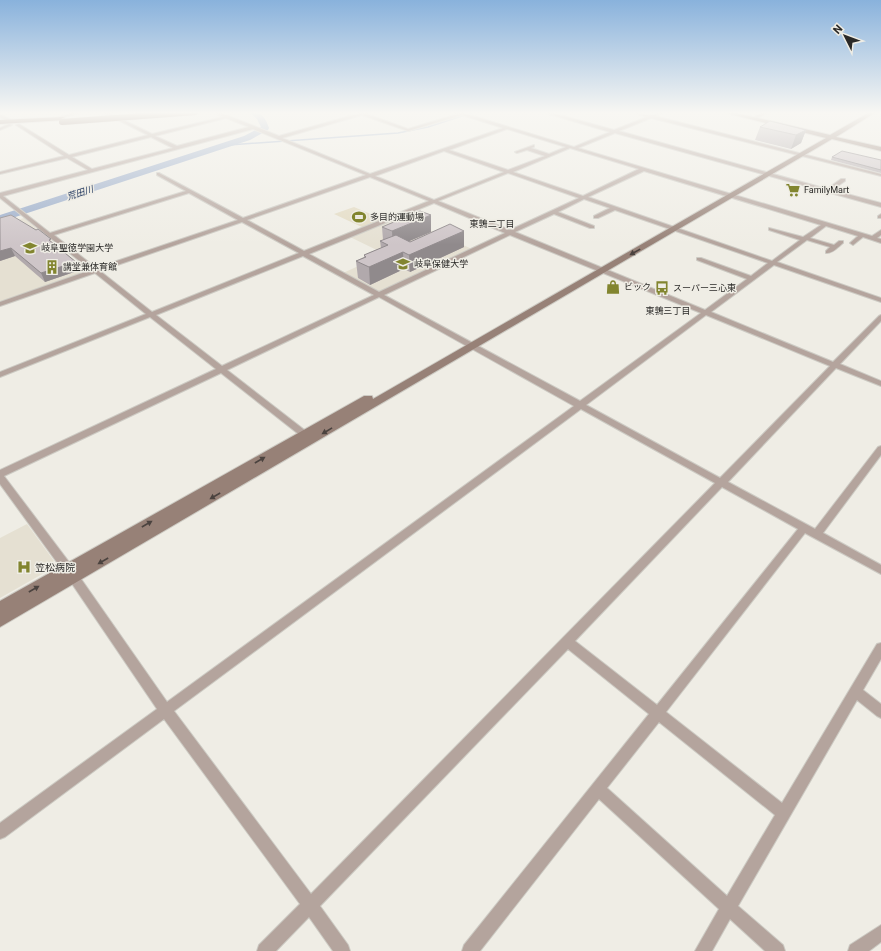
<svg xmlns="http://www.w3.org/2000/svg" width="881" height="951" font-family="Roboto,'Noto Sans JP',sans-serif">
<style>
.built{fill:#e5e0d2}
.green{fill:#e3dbc3}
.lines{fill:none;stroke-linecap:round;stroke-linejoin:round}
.stream{stroke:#9caecb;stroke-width:1.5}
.river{fill:#9caecb;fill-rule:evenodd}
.street-casing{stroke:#cccac3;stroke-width:2}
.secondary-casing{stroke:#cccac3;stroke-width:2}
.highway-casing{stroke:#cccac3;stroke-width:2}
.street{fill:#b4a49d;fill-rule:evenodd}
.secondary{fill:#978177;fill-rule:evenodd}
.highway{fill:#715245;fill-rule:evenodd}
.highway-bridge-casing{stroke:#cccac3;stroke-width:7;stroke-linecap:butt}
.highway-bridge{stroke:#715245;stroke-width:6}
.wall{fill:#b1a9ac}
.shaded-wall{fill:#908a8c}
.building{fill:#cec5c8;stroke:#908a8c}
.oneway{fill:#4b433f}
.labels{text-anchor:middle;stroke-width:3;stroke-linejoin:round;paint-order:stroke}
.far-poi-label{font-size:9px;fill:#2a2927;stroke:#efede5;text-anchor:start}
.far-water-label{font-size:9px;font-style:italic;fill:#1e355d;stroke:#efede5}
.far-neighbourhood-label{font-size:9px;fill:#2a2927;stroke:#efede5}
.poi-label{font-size:10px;fill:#2a2927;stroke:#efede5;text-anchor:start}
</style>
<rect width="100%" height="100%" fill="#efede5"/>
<path class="built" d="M400 217 472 249 380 292 343 273 385 254 350 237Z
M24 218 88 271 0 302V225Z
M27 524 54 561 44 573 0 598V538Z"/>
<path class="green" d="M354 207 385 220 364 228 334 214Z"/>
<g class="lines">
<path class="stream" d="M229 145 398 133 428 127 474 112"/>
<path class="river" d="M249 112C262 112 265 117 269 128L268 130 250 140 0 222V215L244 136 261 127 257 119Z"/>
<defs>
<path id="street" d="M74 112H81L57 120 54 119Z
M102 112H107L152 134 223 117 213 112H219L279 136 364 112H371L367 114 408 129 458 114 453 112H460L574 147 610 132 542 112H549L614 130 647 117 631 112C638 112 645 116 651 115 656 115 659 112 664 112L655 116 881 174V176L651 118 619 131 827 189 841 179H845V181L832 190 881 203V207L615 133 578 148 872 236 881 230V235L877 238 881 239V243L863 237 853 245 850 243 858 236 826 226 810 238 834 245 839 241H843V243C838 247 832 254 826 253V251L830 247 807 240 777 262 881 298V302L774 265 711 312 833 362 879 316 881 315V321L840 364 881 381V386L836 368 728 482 815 529 878 447 881 446V455L823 533 881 565V574L805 533 666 712 782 803 877 644 881 643V659L863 690 881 704V718L877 716 857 700 738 906 783 945 785 951H765L730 919 712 951H695L719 909 599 799 480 951H462L464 945 649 714 568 649 320 906 348 945 350 951H333L309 917 276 951H257L259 945 300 904 164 719 5 837 0 839V823L157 709 64 572 0 484V470L216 369 150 317 0 377V372L146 314 95 273 0 306V302L91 270 0 198V193L88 170 67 158 0 174V172L64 156 16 125 19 124 69 155 148 135ZM362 115 408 131 462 115 503 128 370 174 282 138ZM226 118 249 127 177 146 155 136ZM253 129 366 175 243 218 159 173H157V175L186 191 50 233 3 196ZM507 129 566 147 549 154 531 148 534 147V145L515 152 517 153 527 150 545 156 508 170 449 150ZM151 137 173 148 92 169 72 157ZM570 148 639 169 583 196 513 172ZM444 151 504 172 434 200 375 176ZM644 171 821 225 803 237 769 228V230L800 240 772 261 588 197ZM508 173 579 198 510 230 438 201ZM370 177 429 201 304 251 247 220ZM189 193 238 220 96 268 54 235ZM584 199 610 208 594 216V218H598L615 210 768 263 751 276 701 258H697V260L747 279 705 310 515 232 554 214 590 228H594V226L558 212ZM434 203 505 233 379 292 309 254ZM242 222 299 253 152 312 100 271ZM510 235 701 313 580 401 384 295ZM303 256 374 295 222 366 156 315ZM379 297 574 406 167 702 72 566 4 476 221 373 301 436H307L308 434 307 432 227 370ZM706 315 830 366 720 478 586 405ZM581 409 715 483 311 894 174 711ZM722 487 798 529 657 705 575 641ZM659 722 775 815 727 896 607 788Z
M763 112H769L757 118 754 117Z
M0 114 11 120 12 121 9 122 0 117Z
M9 124 12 125 0 130V128Z
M881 214V218H878V216Z
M881 925V942L869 951H848L850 945Z"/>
<path id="secondary" d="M722 112H732L830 135 870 112H876L836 137 881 147V151L832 139 0 627V601L364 396H372L373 399 826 138Z"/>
<path id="highway" d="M63 117 65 118V120L0 124V120Z"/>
</defs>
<use href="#street" class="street-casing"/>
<use href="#secondary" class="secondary-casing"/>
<use href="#highway" class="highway-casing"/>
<use href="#street" class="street"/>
<use href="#secondary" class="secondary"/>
<use href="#highway" class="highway"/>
<defs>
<path id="highway-bridge" d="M62 122 195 112"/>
</defs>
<use href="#highway-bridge" class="highway-bridge-casing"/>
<use href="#highway-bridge" class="highway-bridge"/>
</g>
<path class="wall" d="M760 127 806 130 801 143 791 149 755 140Z
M832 157 881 160V173L831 160Z
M0 218 52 243 80 270 45 282 15 256 0 261Z
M382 227 431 232 409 241 410 242 464 231V247L410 272 404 269 370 285 358 278 356 261 364 257V255L381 248 380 241 383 240Z"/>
<path class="shaded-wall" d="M806 130 801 143 791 149 796 135Z
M431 215V232L393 248 392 231Z
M464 231V247L410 272 409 255Z
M11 248 15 256 0 261V251Z
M403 252 404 269 370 285 369 267Z
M76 262 80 270 45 282 41 273Z"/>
<path class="building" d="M770 121 806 130 796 135 760 127Z
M842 151 881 160V170L832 157Z
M420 211 431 215 392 231 382 227Z
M11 215 36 230 38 229 51 239 49 240 76 262 41 273 11 248 0 251V218Z
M450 224 464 231 409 255 403 252 369 267 356 261 366 257 364 255 388 245 380 241 396 235 410 242Z"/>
<defs><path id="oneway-solid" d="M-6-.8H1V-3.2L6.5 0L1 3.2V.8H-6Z"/></defs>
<g class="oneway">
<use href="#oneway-solid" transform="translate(635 252) rotate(151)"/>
<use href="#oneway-solid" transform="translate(327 431) rotate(149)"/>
<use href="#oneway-solid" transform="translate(260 460) rotate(-30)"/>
<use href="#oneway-solid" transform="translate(215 496) rotate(150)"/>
<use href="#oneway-solid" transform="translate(147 524) rotate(-30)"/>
<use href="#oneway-solid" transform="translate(103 561) rotate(150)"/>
<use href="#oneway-solid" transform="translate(34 589) rotate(-30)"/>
</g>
<linearGradient id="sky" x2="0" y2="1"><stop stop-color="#89b2dc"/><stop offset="0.46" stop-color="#f8f7f3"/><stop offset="1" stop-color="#f8f7f3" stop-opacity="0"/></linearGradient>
<rect width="881" height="245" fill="url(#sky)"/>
<defs>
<symbol id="supermarket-bare" viewBox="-9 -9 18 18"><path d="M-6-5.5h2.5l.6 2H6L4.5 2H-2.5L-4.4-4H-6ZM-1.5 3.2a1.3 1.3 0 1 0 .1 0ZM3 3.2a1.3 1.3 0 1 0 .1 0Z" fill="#82852f" stroke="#efede5" stroke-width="2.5" paint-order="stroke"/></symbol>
<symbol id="stadium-bare" viewBox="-9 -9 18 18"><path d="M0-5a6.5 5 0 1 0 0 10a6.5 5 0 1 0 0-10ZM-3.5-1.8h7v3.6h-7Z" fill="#82852f" stroke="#efede5" stroke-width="2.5" paint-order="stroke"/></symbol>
<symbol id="university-bare" viewBox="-9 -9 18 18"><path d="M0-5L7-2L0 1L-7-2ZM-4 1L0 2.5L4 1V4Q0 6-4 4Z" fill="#82852f" stroke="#efede5" stroke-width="2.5" paint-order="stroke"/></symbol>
<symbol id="building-bare" viewBox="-9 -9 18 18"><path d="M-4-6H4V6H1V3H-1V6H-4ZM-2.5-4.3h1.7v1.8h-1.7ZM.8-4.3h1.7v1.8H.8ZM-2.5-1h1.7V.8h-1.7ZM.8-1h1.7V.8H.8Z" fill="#82852f" stroke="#efede5" stroke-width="2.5" paint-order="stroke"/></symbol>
<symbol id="shop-bare" viewBox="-9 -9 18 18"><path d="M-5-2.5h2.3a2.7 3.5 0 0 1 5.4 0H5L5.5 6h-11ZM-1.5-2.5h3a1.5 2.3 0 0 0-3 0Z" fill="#82852f" stroke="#efede5" stroke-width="2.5" paint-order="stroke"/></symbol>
<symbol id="bus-bare" viewBox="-9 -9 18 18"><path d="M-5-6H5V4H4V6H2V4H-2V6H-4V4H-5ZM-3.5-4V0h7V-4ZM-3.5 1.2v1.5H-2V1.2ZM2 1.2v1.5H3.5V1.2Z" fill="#82852f" stroke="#efede5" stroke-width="2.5" paint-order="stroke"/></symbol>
<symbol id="hospital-bare" viewBox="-9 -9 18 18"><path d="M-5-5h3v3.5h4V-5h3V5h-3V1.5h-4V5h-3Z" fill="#82852f" stroke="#efede5" stroke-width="2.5" paint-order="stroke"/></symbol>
</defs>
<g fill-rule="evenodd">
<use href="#supermarket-bare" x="783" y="180" width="20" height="20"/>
<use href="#stadium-bare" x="349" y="207" width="20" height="20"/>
<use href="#university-bare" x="20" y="238" width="20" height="20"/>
<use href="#university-bare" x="393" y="254" width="20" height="20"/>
<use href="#building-bare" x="42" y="257" width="20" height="20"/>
<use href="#shop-bare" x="603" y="277" width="20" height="20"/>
<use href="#bus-bare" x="652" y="278" width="20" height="20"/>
<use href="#hospital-bare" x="14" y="557" width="20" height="20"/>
</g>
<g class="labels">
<g class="far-poi-label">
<text x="804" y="193">FamilyMart</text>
<text x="370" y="220">多目的運動場</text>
<text x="41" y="251">岐阜聖徳学園大学</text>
<text x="414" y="267">岐阜保健大学</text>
<text x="63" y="270">講堂兼体育館</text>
<text x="624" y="290">ビック</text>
<text x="673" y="291">スーパー三心東</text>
</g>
<g class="far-water-label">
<text transform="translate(80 193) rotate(-18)" y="3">荒田川</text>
</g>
<g class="far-neighbourhood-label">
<text x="492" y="227">東鶉二丁目</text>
<text x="668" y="314">東鶉三丁目</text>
</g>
<g class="poi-label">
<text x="35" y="571">笠松病院</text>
</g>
</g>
<g transform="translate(845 36) rotate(312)" stroke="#efede5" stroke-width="3" paint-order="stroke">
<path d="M0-3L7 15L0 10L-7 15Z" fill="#2a2927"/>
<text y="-6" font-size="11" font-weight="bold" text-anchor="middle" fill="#2a2927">N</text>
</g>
</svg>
